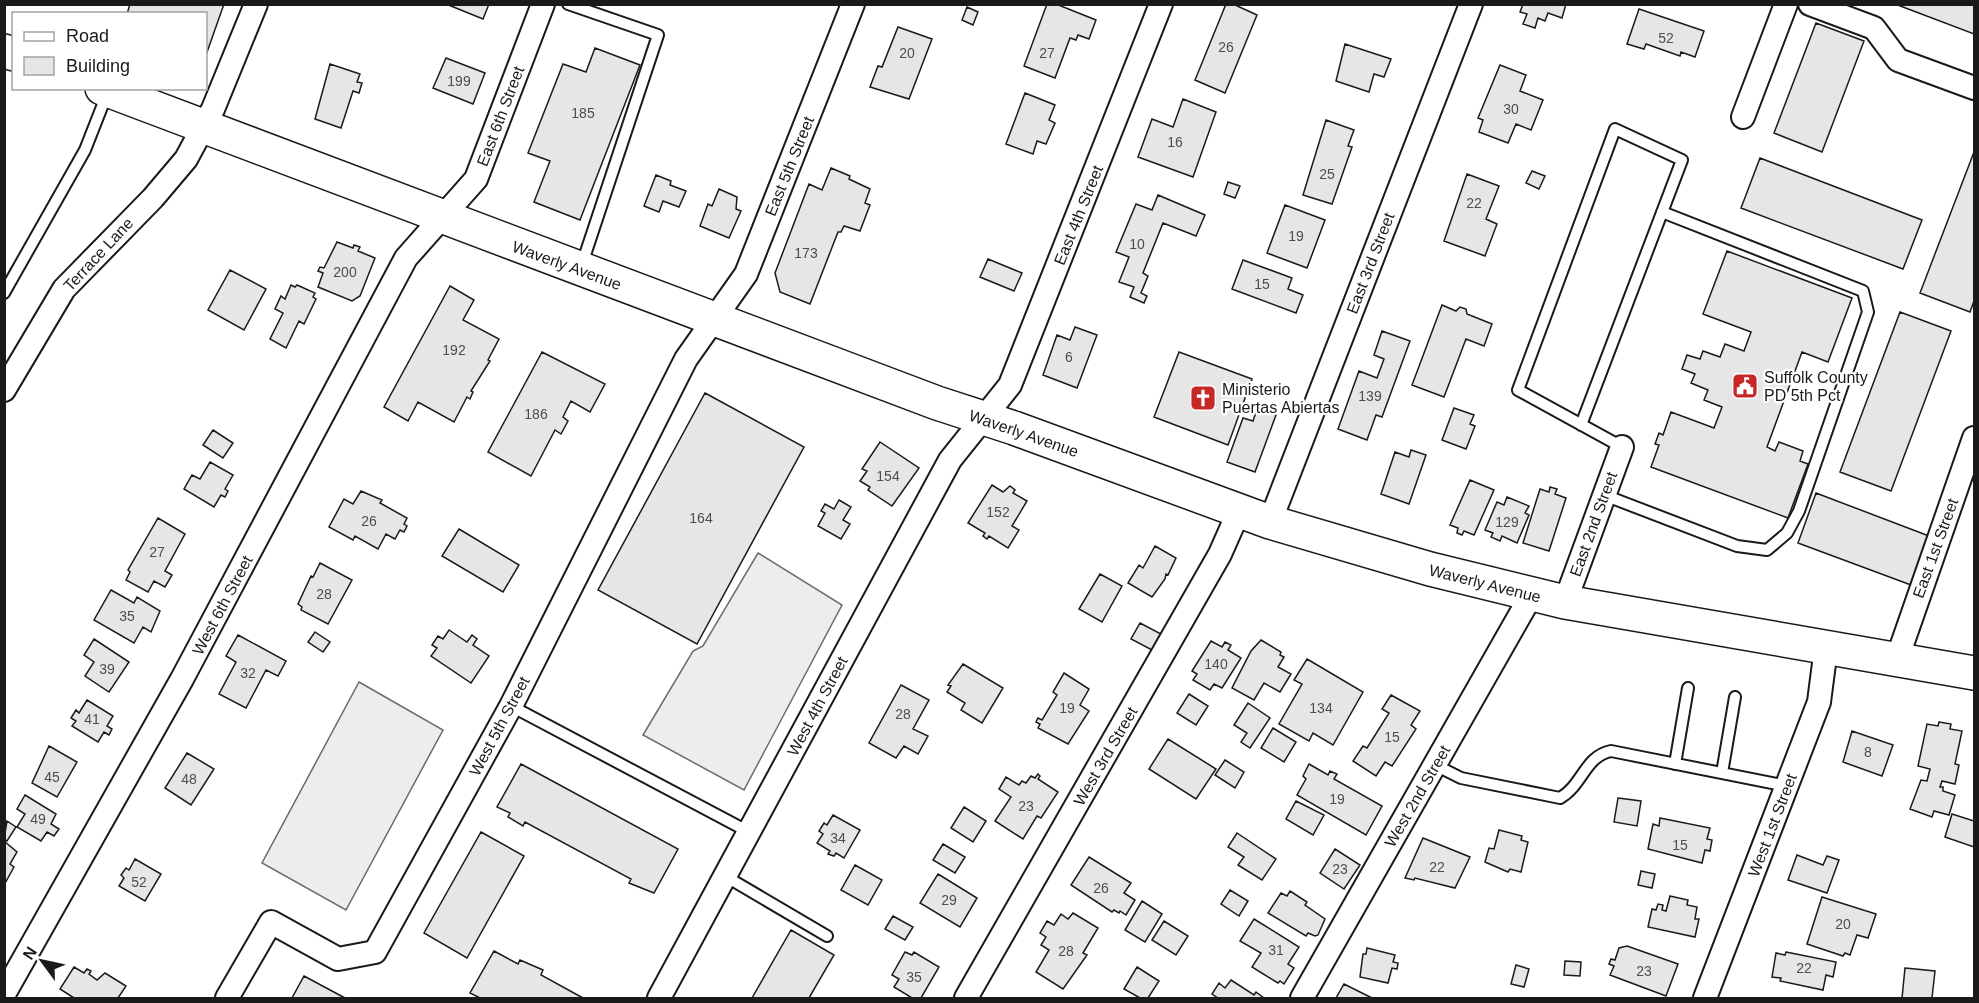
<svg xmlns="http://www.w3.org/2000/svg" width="1979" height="1003" font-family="Arial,sans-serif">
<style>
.built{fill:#ededed;stroke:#6a6a6a;stroke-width:1.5}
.building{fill:#e6e6e6;stroke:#1a1a1a;stroke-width:1.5}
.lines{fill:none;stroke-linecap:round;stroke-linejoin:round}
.service-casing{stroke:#1a1a1a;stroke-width:14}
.minor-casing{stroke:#1a1a1a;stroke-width:26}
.primary-casing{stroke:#1a1a1a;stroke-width:36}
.service{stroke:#fff;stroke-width:10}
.minor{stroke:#fff;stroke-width:22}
.primary{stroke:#fff;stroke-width:33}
.labels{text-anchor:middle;stroke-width:4.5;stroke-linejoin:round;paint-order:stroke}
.number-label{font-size:14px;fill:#4d4d4d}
.street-label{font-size:16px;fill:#1a1a1a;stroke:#fff}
.poi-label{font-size:16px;fill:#1a1a1a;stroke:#fff;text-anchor:start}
</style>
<rect width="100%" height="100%" fill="#fff"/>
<path class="built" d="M758 553 842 605 744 790 643 735 693 651 703 646Z
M359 682 443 730 346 910 262 863Z"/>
<path class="building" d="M130 4H224L206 55V14H127Z
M446 4H489L483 19Z
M1047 4H1056L1096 20 1089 39 1078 35 1076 40 1070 38 1055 78 1024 66Z
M1226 4H1233L1257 15 1225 93 1195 80Z
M1523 4H1566L1562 18 1548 13 1545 21 1538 18 1535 28 1523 24 1527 14 1520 12Z
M1895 4H1974V34Z
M967 7 978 12 973 25 962 20Z
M1639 9 1704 31 1695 57 1681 52 1680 56 1646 44 1644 49 1627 44Z
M1816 23 1864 41 1822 152 1774 133Z
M898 27 932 39 909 99 870 87 878 66 882 67Z
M1345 44 1391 59 1384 77 1374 74 1369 92 1336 81Z
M595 48 640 65 580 220 534 202 550 161 528 153 563 64 586 72Z
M446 58 485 73 473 104 433 88Z
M330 64 360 74 357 82 362 83 359 93 353 91 341 128 315 119Z
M1500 65 1526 75 1520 91 1543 100 1531 130 1516 124 1508 143 1479 132 1483 120 1478 118Z
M1025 93 1055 105 1049 120 1055 123 1046 144 1037 141 1033 154 1006 144Z
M1183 99 1216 112 1193 177 1138 157 1152 119 1173 127Z
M1326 120 1354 130 1348 146 1352 147 1332 204 1303 195Z
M1974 152V301L1970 312 1920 293Z
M1760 158 1922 220 1903 269 1741 208Z
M831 168 850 176 849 179 870 189 865 203 870 205 860 231 844 226 841 232H838L810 304 780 292 775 273 809 184 822 190Z
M1532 171 1545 176 1539 189 1526 183Z
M1467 174 1499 186 1486 219 1497 224 1485 256 1444 241Z
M656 175 671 181 670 185 686 191 679 207 663 201 659 212 644 206Z
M1228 182 1240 186 1235 198 1224 194Z
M719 189 737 197 736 209 741 211 729 238 700 226 708 204 712 206Z
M1158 195 1205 215 1196 236 1163 223 1143 273 1148 276 1141 293 1147 296 1144 303 1130 297 1134 287 1119 282 1129 257 1116 252 1136 204 1152 210Z
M1285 205 1325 220 1307 268 1267 253Z
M337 242 353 248 354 245 360 247 358 251 375 258 360 296 352 301 318 287 323 273 318 271 320 267 324 268Z
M1727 251 1852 298 1828 362 1802 352 1767 447 1775 451 1779 442 1803 451 1800 461 1808 464 1788 518 1651 467 1659 445 1655 444 1659 433 1663 435 1671 412 1714 428 1722 407 1704 400 1708 390 1691 383 1695 374 1682 369 1687 355 1700 359 1703 351 1720 357 1725 344 1744 351 1751 332 1703 314Z
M988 259 1022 273 1014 291 980 277Z
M1243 260 1292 278 1288 289 1303 295 1296 313 1232 289Z
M230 270 266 289 244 330 208 310Z
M291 285 295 287 297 285 315 293 313 297 316 299 304 324 299 321 286 348 270 339 283 313 275 309 281 296 285 299Z
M450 286 474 300 463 320 499 339 488 360 490 361 471 391 473 392 470 399 467 397 454 422 418 402 408 421 384 407Z
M1442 305 1456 311 1460 307 1466 309 1467 314 1492 324 1484 346 1466 339 1444 397 1412 385Z
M1900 312 1951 331 1891 491 1840 472Z
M1075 327 1097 335 1077 388 1043 375 1057 335 1070 340Z
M1382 331 1410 341 1382 417 1376 415 1367 440 1338 429 1359 371 1377 378 1384 359 1374 355Z
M542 352 605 384 590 412 571 401 563 417 568 421 561 434 555 430 531 476 488 452Z
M1179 352 1252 379 1228 445 1154 417Z
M705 393 804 447 697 644 598 590Z
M1454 408 1474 415 1470 424 1475 426 1466 449 1442 440Z
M1257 409 1276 415 1255 472 1227 462 1243 418 1253 421Z
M213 430 233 443 223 458 203 445Z
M880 442 919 468 892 506 868 490 870 487 860 481 867 471 862 469Z
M1411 450 1426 455 1409 504 1381 494 1395 452 1409 457Z
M210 462 233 475 225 489 228 491 225 497 221 495 214 507 184 489 192 475 200 479Z
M1470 480 1494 490 1474 535 1464 531 1462 535 1457 533 1458 528 1450 525Z
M992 485 1003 492 1010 486 1015 490 1013 493 1027 501 1012 526 1019 530 1008 548 989 536 987 539 983 536 985 533 968 523Z
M1550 487 1557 489 1555 494 1566 498 1549 551 1523 543 1540 489 1549 492Z
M361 491 382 500 380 503 407 518 404 524 407 526 404 532 400 530 395 539 386 534 378 549 355 536 353 540 329 527 344 499 353 504Z
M1816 493 1929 536 1911 585 1798 543Z
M1507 497 1529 506 1525 513 1529 515 1517 543 1502 536 1500 541 1491 537 1493 533 1485 530 1497 502 1504 505Z
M839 500 851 507 843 520 850 524 841 539 818 526 825 513 821 511 825 504 834 509Z
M158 518 185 534 165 571 172 575 165 587 154 581 148 592 126 580 130 572 128 570Z
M459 529 519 565 503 592 442 556Z
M1155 546 1176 558 1168 575 1166 574 1165 579 1152 597 1128 583 1139 565 1143 568Z
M320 563 352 580 328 624 301 610 302 607 298 604 311 576 313 577Z
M1100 574 1122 586 1102 622 1079 609Z
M111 590 134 603 137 597 160 611 151 632 143 627 134 643 94 620Z
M1140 623 1161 634 1152 650 1131 639Z
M449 630 467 642 472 635 477 639 473 645 489 656 471 683 431 656 437 648 432 645 438 636 443 639Z
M315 632 330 642 323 652 308 642Z
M238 635 286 661 278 676 266 670 246 708 219 694 236 662 226 656Z
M94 639 129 662 109 692 85 676 94 662 84 655Z
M1261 640 1281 652 1280 655 1284 657 1278 667 1291 674 1280 692 1264 683 1254 700 1232 688 1251 651Z
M1211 641 1222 647 1225 642 1231 645 1228 650 1241 658 1222 688 1214 684 1210 690 1193 680 1197 674 1192 671Z
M1307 659 1363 692 1333 745 1313 733 1309 741 1279 724 1302 684 1294 680Z
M963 664 1003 688 982 723 961 710 965 703 947 692 951 686 948 685Z
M1064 673 1089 689 1080 705 1089 711 1068 744 1038 728 1040 724 1036 722 1038 718 1042 720 1057 695 1053 692Z
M901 685 929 700 913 729 928 736 918 754 904 746 896 758 869 743Z
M1189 694 1208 706 1196 725 1177 713Z
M1391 695 1420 711 1411 725 1416 729 1392 766 1385 762 1376 776 1353 761 1363 746 1367 748 1389 713 1382 709Z
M87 700 113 716 107 726 112 729 109 735 104 732 98 742 72 726 76 721 71 718 76 710 79 713Z
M1248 703 1270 718 1250 748 1241 742 1247 733 1234 725Z
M1939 722 1951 724 1950 729 1962 731 1955 764 1959 765 1955 784 1942 781 1940 787H1943V791L1955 795 1949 815 1934 811 1932 817 1910 809 1921 780 1927 781 1930 769 1918 766 1927 724 1938 726Z
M1273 728 1296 742 1284 762 1261 748Z
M1852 731 1893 745 1882 776 1843 762Z
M1168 739 1216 769 1196 799 1149 769Z
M49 746 77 762 57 797 32 783Z
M187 753 214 769 191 805 165 788Z
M1225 760 1244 772 1235 788 1215 775Z
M521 764 678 849 654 893 629 883 631 879 525 822 523 826 508 817 510 813 497 807Z
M1309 764 1328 775 1330 771 1337 774 1334 779 1382 806 1366 835 1297 795 1306 779 1303 776Z
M1038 774 1040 776 1038 779 1058 792 1041 818 1037 816 1023 839 995 821 1011 797 999 789 1006 777 1019 785 1022 781 1026 783 1031 776 1035 778Z
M25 795 56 814 51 824 59 829 54 836 47 832 41 841 17 827 25 814 17 809Z
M1618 798 1641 801 1637 826 1614 822Z
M1296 801 1324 815 1313 835 1286 819Z
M964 807 986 821 973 842 951 828Z
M1952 814 1974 821V847L1945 837Z
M833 815 860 830 844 858 836 853 834 856 828 854 830 851 817 843 823 834 819 831 824 823 827 825Z
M1660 818 1710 828 1707 839 1712 840 1710 851 1705 850 1702 863 1648 849 1653 824 1659 826Z
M7 821 16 827 7 841 4 839Z
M1499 830 1522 836 1521 840 1528 842 1521 872 1510 869 1508 872 1485 862 1489 848 1494 849Z
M481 832 524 856 467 958 424 933Z
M1237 833 1276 859 1262 880 1238 865 1244 857 1228 847Z
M1423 838 1470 857 1455 888 1415 878 1414 880 1405 878Z
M4 841 17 852 10 864 14 867 4 885Z
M943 844 965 857 955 873 933 860Z
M1335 849 1360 865 1344 889 1320 873Z
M1797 855 1823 865 1827 856 1839 860 1827 893 1788 880Z
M1089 857 1131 883 1124 893 1135 900 1126 915 1120 911 1119 913 1114 910 1112 912 1071 885Z
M135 859 161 874 145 901 119 886 124 878 121 875 126 868 129 870Z
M855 865 882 880 868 905 841 890Z
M1641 871 1655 874 1652 888 1638 885Z
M938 874 977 898 960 927 920 903Z
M1230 890 1248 901 1239 916 1221 904Z
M1290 891 1307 902 1305 905 1325 919 1318 935 1315 936 1308 933 1306 936 1268 913 1281 893 1287 896Z
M1670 896 1688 900 1687 905 1697 907 1695 919H1699L1695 937 1648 927 1652 909 1656 910 1658 904 1663 905 1662 910 1666 911Z
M1822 897 1876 914 1868 938 1857 935 1850 955 1845 953 1843 956 1807 944Z
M1142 901 1162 914 1145 942 1125 930Z
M1073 913 1098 928 1083 953 1087 955 1063 989 1036 972 1049 950 1041 945 1046 937 1040 933 1047 921 1054 925 1061 914 1068 919Z
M893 916 913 927 905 940 885 929Z
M1254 919 1299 947 1288 964 1294 968 1284 984 1280 981 1278 983 1252 967 1261 953 1240 941Z
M1164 921 1188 936 1176 955 1152 940Z
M791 930 834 955 809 998H752Z
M1627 946 1678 964 1666 996 1610 975 1614 966 1609 964 1611 959 1615 960 1619 948Z
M1367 948 1395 955 1393 962 1398 963 1397 969 1392 968 1388 983 1360 977 1363 954H1366Z
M494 951 518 964 520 960 543 970 541 975 583 998H480L470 993Z
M905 952 912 955 914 952 939 967 921 998H912L894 987 899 979 892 975Z
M1786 952 1836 962 1833 977 1826 975 1823 990 1780 981 1781 978 1772 977 1776 953 1785 955Z
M1565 961 1581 962 1580 976 1564 975Z
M1516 965 1529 969 1524 987 1511 984Z
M74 967 84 973 87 969 91 971 89 974 97 980 105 973 126 986 118 998H74L60 989Z
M1137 967 1159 981 1148 998H1140L1124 989Z
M1905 968 1935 971 1932 998H1902Z
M304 976 345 998H292Z
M1231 980 1254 995 1256 992 1264 998H1218L1212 994 1219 983 1225 988Z
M1344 984 1372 998H1336Z"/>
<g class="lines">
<defs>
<path id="service" d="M568 4 658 35 581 267
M4 293 85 150 107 94
M1581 425 1682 160 1615 129 1518 390 1622 447
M1604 495 1737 546 1767 550 1787 533 1799 511 1868 312 1863 291 1662 212
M511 706 749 832
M1675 764 1688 688
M1435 765 1461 778 1560 798C1582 786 1585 756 1611 751L1787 786
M1722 773 1735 697
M725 876 827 936"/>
<path id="minor" d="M1810 4 1874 28 1898 60 1974 88
M1743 117 1786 4
M4 390 64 289 153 198 186 159 213 109 256 4
M1270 522 1471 4
M1565 602 1622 447
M1897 659 1974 438
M4 994 182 679 406 258 476 179 543 4
M227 998 271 922 338 959 375 952 511 706 686 359 746 274 853 4
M659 998 950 460 1010 385 1161 4
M966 998 1220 554 1239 511
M1302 998 1532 594
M1705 998 1819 702 1826 648"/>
<path id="primary" d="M4 51 14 54
M102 88 937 403 1014 428 1270 522 1430 569 1565 602 1974 673"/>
</defs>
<use href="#service" class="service-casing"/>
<use href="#minor" class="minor-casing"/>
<use href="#primary" class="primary-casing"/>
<use href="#service" class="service"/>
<use href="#minor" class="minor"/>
<use href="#primary" class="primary"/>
</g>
<defs>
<symbol id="civic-square" viewBox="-11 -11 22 22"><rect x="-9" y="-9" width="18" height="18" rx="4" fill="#c62828" stroke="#fff"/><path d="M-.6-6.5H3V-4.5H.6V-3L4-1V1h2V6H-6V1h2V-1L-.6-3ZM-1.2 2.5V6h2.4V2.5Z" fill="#fff"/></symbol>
<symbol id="church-square" viewBox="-11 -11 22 22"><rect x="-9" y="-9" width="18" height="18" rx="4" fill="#c62828" stroke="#fff"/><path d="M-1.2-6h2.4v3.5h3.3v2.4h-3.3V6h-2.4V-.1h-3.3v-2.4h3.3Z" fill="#fff"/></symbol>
</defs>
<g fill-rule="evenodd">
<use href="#civic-square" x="1730" y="371" width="30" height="30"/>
<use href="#church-square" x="1188" y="383" width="30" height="30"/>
</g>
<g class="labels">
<g class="number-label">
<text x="1666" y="43">52</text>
<text x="1226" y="52">26</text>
<text x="907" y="58">20</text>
<text x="1047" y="58">27</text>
<text x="459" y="86">199</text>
<text x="1511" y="114">30</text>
<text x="583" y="118">185</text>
<text x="1175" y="147">16</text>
<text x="1327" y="179">25</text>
<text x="1474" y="208">22</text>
<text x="1296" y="241">19</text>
<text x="1137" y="249">10</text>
<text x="806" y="258">173</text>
<text x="345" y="277">200</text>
<text x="1262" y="289">15</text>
<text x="454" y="355">192</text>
<text x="1069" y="362">6</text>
<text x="1370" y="401">139</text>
<text x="536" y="419">186</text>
<text x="888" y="481">154</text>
<text x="998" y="517">152</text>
<text x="701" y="523">164</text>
<text x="369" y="526">26</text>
<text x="1507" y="527">129</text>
<text x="157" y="557">27</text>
<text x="324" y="599">28</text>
<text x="127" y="621">35</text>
<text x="1216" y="669">140</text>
<text x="107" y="674">39</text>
<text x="248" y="678">32</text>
<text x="1067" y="713">19</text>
<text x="1321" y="713">134</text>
<text x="903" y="719">28</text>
<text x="92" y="724">41</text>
<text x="1392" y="742">15</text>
<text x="1868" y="757">8</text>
<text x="52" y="782">45</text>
<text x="189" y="784">48</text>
<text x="1337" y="804">19</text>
<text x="1026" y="811">23</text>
<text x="38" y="824">49</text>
<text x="838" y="843">34</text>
<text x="1680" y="850">15</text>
<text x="1437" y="872">22</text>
<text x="1340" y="874">23</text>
<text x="139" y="887">52</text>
<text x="1101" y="893">26</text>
<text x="949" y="905">29</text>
<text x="1843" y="929">20</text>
<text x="1276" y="955">31</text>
<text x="1066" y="956">28</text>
<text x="1804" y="973">22</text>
<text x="1644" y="976">23</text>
<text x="914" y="982">35</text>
</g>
<g class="street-label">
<text transform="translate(500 116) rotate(-69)" y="6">East 6th Street</text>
<text transform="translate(789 166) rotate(-68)" y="6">East 5th Street</text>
<text transform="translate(1078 215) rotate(-68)" y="6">East 4th Street</text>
<text transform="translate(98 254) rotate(-47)" y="6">Terrace Lane</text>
<text transform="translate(1370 263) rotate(-69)" y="6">East 3rd Street</text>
<text transform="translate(567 265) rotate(20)" y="6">Waverly Avenue</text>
<text transform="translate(1024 433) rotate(19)" y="6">Waverly Avenue</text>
<text transform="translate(1593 524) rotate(-70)" y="6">East 2nd Street</text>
<text transform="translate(1935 548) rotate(-70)" y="6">East 1st Street</text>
<text transform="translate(1485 583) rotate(14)" y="6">Waverly Avenue</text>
<text transform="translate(222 605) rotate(-62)" y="6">West 6th Street</text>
<text transform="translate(817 706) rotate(-62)" y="6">West 4th Street</text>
<text transform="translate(499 726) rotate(-62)" y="6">West 5th Street</text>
<text transform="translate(1105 756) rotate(-60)" y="6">West 3rd Street</text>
<text transform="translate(1417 796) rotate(-60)" y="6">West 2nd Street</text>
<text transform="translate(1772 825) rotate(-69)" y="6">West 1st Street</text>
</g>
<g class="poi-label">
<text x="1764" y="383">Suffolk County<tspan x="1764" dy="18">PD 5th Pct</tspan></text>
<text x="1222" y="395">Ministerio<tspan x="1222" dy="18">Puertas Abiertas</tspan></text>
</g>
</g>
<rect width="1979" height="1003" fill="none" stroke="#1a1a1a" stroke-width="12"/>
<rect x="12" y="12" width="195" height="78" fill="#ffffff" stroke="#a3a3a3" stroke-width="1.5"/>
<rect x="24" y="32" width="30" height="9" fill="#ffffff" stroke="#a3a3a3" stroke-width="1.5"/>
<text x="66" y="42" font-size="18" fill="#1a1a1a">Road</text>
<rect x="24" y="57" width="30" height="18" fill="#e6e6e6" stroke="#a3a3a3" stroke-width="1.5"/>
<text x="66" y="72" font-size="18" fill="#1a1a1a">Building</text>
<g transform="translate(42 961) rotate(303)" stroke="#ffffff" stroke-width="4.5" paint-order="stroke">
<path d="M0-4.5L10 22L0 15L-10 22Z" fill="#1a1a1a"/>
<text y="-9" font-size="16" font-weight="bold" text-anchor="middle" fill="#1a1a1a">N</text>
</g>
</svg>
